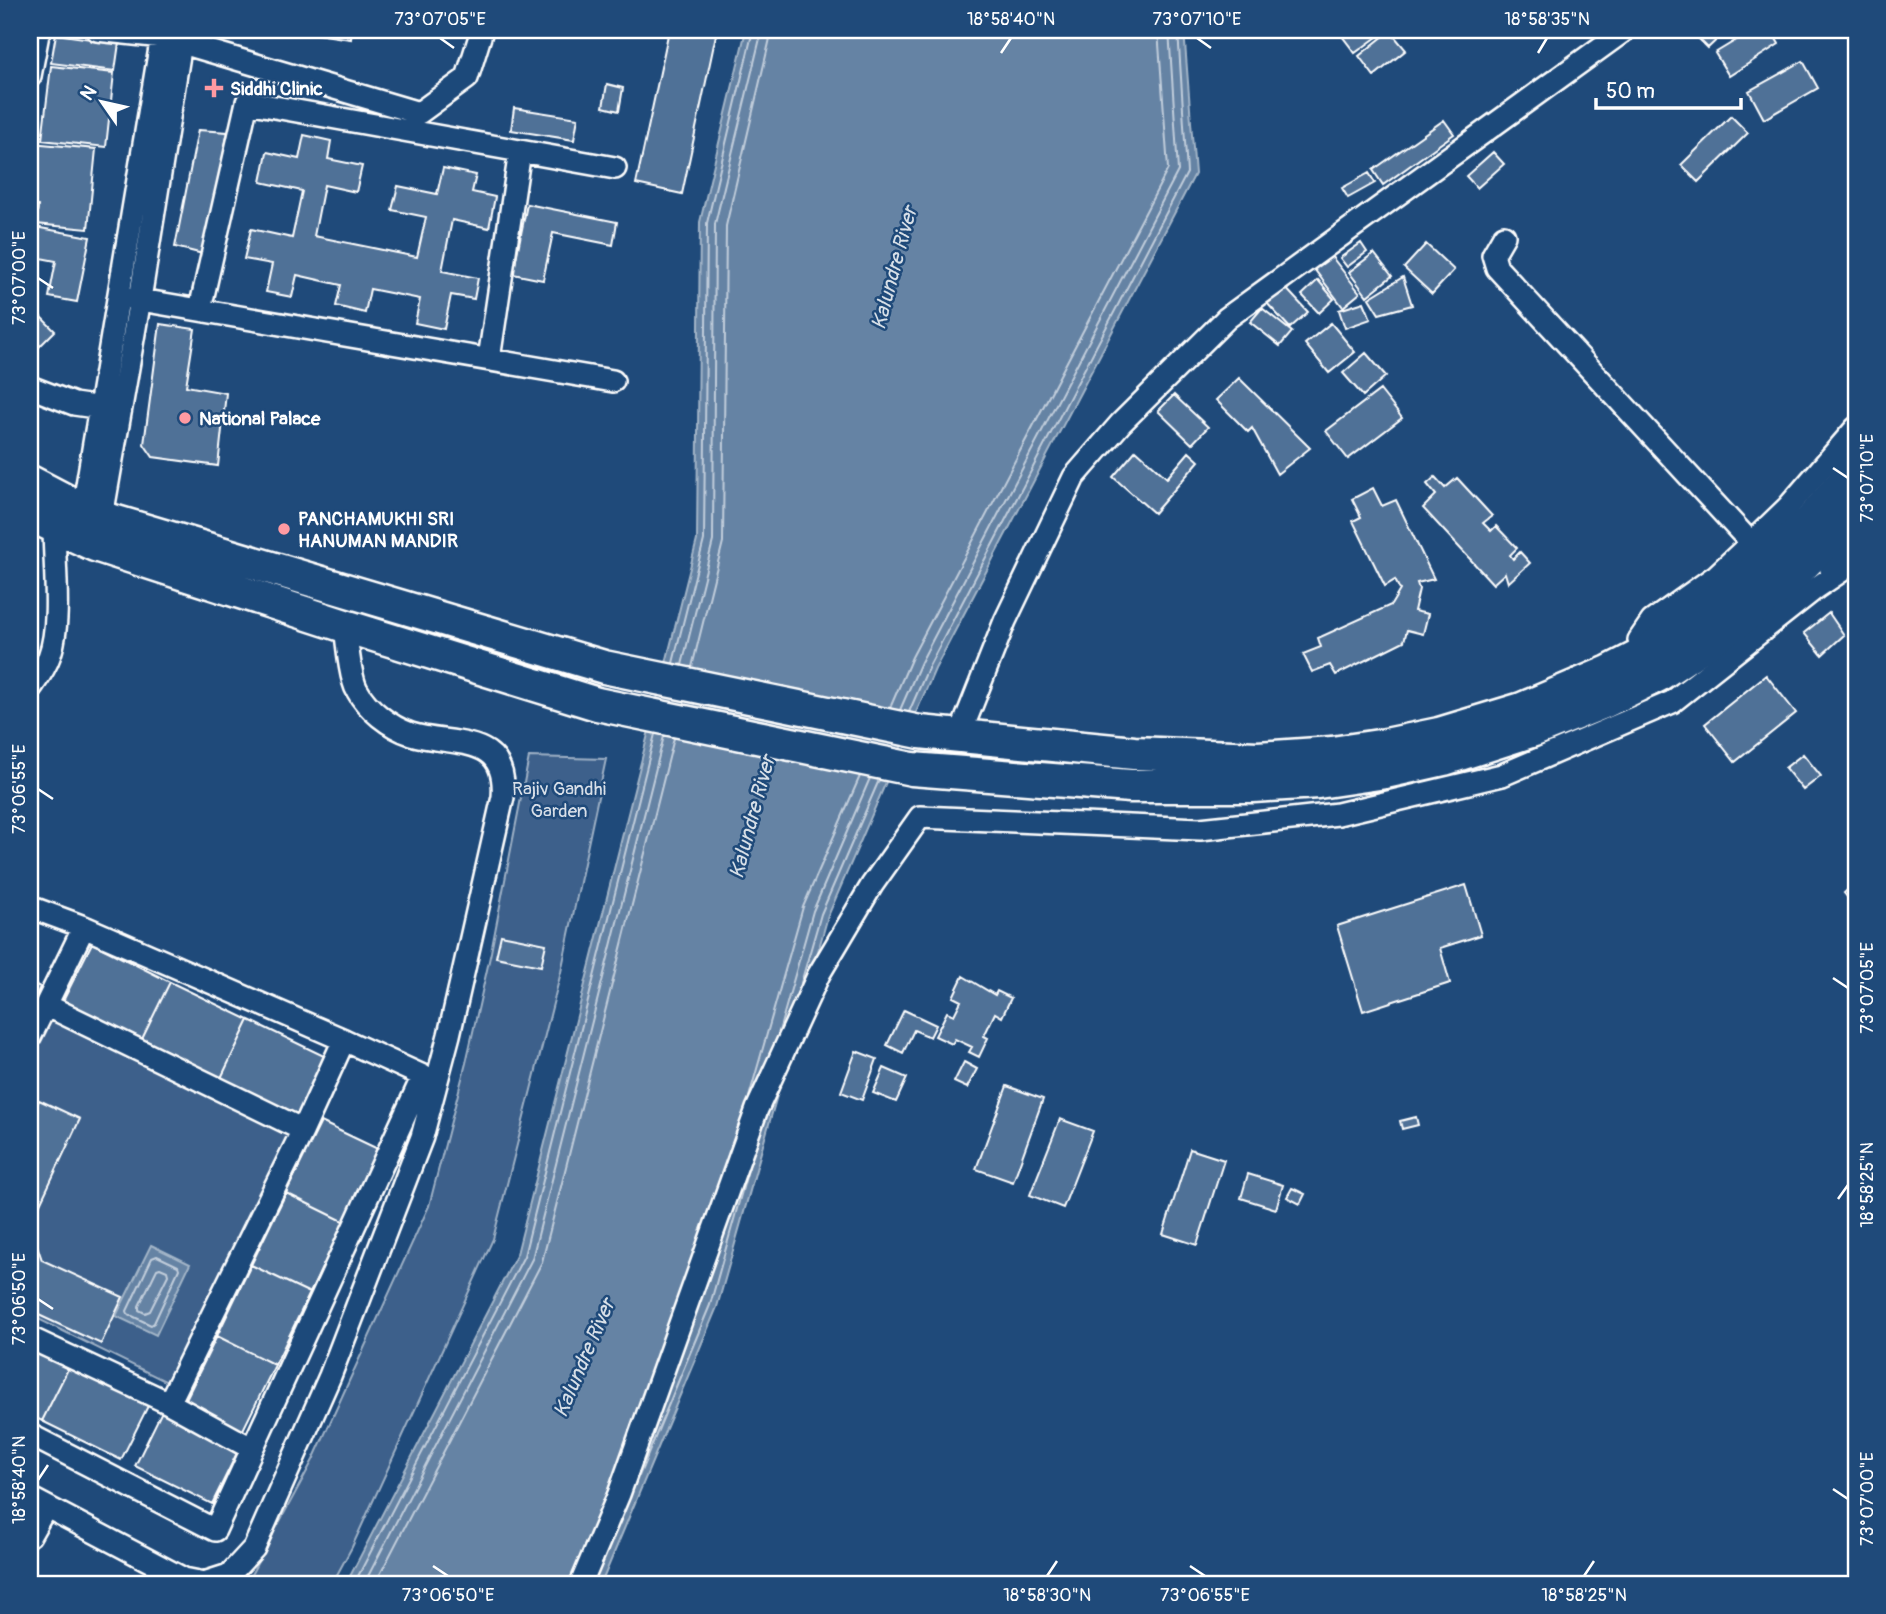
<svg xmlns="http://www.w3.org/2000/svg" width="1886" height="1614" font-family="Pangolin,sans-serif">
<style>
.green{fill:#3c618b;stroke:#9eb0c5;stroke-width:2}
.water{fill:#6583a4;stroke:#a3b5c8;stroke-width:2}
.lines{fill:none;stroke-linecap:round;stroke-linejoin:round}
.shore{stroke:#c1cddb;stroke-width:2}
.building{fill:#507197;stroke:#fff;stroke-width:2}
.minor-casing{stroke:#fff;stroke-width:26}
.highway-casing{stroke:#fff;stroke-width:37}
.minor{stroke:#1f4a7a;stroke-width:21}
.highway{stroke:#1f4a7a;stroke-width:32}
.ticks{fill:none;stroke:#fff;stroke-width:2.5}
.poi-dot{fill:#ff9aa2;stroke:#1f4a7a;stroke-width:2.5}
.labels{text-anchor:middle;stroke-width:5;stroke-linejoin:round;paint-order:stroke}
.poi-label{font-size:19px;font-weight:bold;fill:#fff;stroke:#1f4a7a;text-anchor:start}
.park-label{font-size:19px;fill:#d8dfe8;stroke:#1f4a7a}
.water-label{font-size:21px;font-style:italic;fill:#d8e0e8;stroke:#1f4a7a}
.neatline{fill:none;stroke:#fff;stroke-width:2.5}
.ticks-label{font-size:18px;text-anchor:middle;fill:#fff}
</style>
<rect width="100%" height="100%" fill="#1f4a7a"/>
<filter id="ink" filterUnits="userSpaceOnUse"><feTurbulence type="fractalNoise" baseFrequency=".0143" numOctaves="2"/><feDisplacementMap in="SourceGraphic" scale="14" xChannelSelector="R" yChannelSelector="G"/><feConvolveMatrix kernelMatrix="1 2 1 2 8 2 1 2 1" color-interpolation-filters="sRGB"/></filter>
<g filter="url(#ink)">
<path class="green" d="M529 757 606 759 561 972 493 1239 352 1547 332 1584H246L313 1460 429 1206 466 1063 491 952Z
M49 1019 290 1136 169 1383 30 1315V1058Z"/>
<path class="water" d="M746 30H1184L1195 174 935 669 828 916 717 1307 601 1584H346L517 1254 697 540 700 222Z
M151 1245 190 1264 156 1335 116 1316Z"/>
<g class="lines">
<path class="shore" d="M673 663 704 540 707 223 753 30
M682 665 713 541 715 224 762 30
M692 667 723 542 726 226 772 30
M890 708 912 657 1168 169 1158 30
M900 710 921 662 1178 171 1169 30
M909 712 929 666 1187 173 1178 30
M801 983 821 914 879 780
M778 1035 813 911 870 778
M749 1097 803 907 860 776
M157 1256 178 1266 179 1269 154 1323 151 1325 128 1314 127 1311 152 1258Z
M160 1268 167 1271 168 1275 150 1311 145 1313 139 1310V1306L157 1269Z
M639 1476 710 1305 749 1166
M354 1584 524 1256 655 734
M364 1584 532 1259 664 736
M375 1584 542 1262 674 738"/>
</g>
<path class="building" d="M290 30H352L351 39Z
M669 30H717L682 194 636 184Z
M1342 30H1382L1384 32 1355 53 1339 32Z
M1690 30H1727L1708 48Z
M1753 30H1771L1779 44 1729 76 1715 53Z
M1390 31 1406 50 1374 76 1359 56Z
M56 34 119 43 115 71 51 63Z
M1803 61 1818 88 1764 119 1749 91Z
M51 66 114 73 106 147 42 140Z
M607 84 623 88 619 111 603 107Z
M514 108 578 118 574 140 511 130Z
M1731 116 1748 133 1698 182 1681 165Z
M1444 120 1454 134 1383 185 1373 170Z
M198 130 228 132 203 254 175 247Z
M304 135 331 141 328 159 362 166 356 192 324 185 314 236 417 257 426 217 392 210 398 186 437 194 443 168 476 175 472 192 495 197 489 228 452 220 442 271 478 278 474 299 451 295 444 329 415 323 420 299 370 289 365 313 336 306 341 285 297 275 292 297 266 292 272 264 244 259 251 229 292 238 302 191 261 182 267 152 299 159Z
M31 143 96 149 88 229 36 224 38 206 30 205Z
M1493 152 1504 164 1477 188 1466 176Z
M1369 173 1375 183 1348 198 1342 188Z
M527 204 617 222 613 245 553 233 543 280 513 274Z
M35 227 90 237 77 302 49 297 56 261 30 256Z
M1361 243 1367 252 1347 267 1340 258Z
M1426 244 1454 270 1432 294 1404 268Z
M1328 252 1360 293 1343 307 1311 265Z
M1374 253 1392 276 1367 296 1349 272Z
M1403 277 1412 305 1379 314 1369 298Z
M1318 280 1334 299 1319 313 1302 295Z
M1282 284 1308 312 1290 328 1265 301Z
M1364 302 1371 319 1345 328 1339 310Z
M30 306 55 331 30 356Z
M1262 308 1292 332 1280 346 1250 322Z
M1331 323 1355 352 1329 373 1305 344Z
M160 324 195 329 186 386 226 393 218 466 153 457 144 444Z
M1366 353 1386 376 1363 396 1343 373Z
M1239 378 1310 448 1277 474 1252 428 1248 432 1216 400Z
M1380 390 1402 418 1348 459 1326 431Z
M1174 395 1208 427 1192 444 1158 411Z
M1136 450 1167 478 1189 452 1199 461 1154 513 1113 477Z
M1435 477 1445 488 1457 478 1492 516 1483 523 1491 531 1496 526 1517 548 1510 555 1513 559 1520 552 1530 563 1508 583 1505 573 1493 584 1423 508 1436 495 1427 484Z
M1373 488 1382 506 1396 500 1434 579 1417 583 1419 589 1414 611 1428 614 1423 634 1407 630 1404 641 1336 675 1330 665 1312 672 1303 654 1321 647 1318 638 1391 605 1400 590 1395 580 1385 586 1353 521 1361 517 1352 499Z
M1829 613 1844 635 1822 655 1804 633Z
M1766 675 1796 713 1735 762 1705 724Z
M1803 754 1821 776 1803 790 1785 768Z
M1856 882V908L1844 893Z
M1466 885 1481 935 1440 948 1450 983 1363 1011 1337 926Z
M501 935 546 944 541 966 496 957Z
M92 943 170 982 142 1039 63 1001Z
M963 976 995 995 997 991 1011 998 1002 1017 995 1013 984 1036 988 1038 979 1057 969 1052 972 1047 955 1039 952 1044 935 1036 947 1012 954 1015 961 1001 953 997Z
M30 982 40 987 30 1008Z
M170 982 249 1020 221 1078 142 1039Z
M904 1010 936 1025 930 1037 914 1030 903 1053 887 1045Z
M249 1020 328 1058 299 1116 221 1078Z
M856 1051 877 1059 862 1100 841 1092Z
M964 1062 977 1069 967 1088 954 1082Z
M884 1068 907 1078 896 1102 873 1093Z
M1007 1086 1043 1099 1013 1182 976 1169Z
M39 1100 80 1119 30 1225 42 1260 123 1297 101 1344 30 1311V1119Z
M1416 1117 1418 1125 1402 1129 1400 1121Z
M1060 1119 1093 1131 1063 1208 1030 1195Z
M321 1122 380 1150 345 1222 286 1193Z
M1190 1149 1224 1160 1197 1245 1163 1234Z
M1248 1174 1283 1185 1276 1209 1241 1198Z
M1292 1188 1305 1194 1300 1204 1287 1197Z
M286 1193 345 1222 310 1293 251 1265Z
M251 1265 310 1293 275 1365 217 1336Z
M217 1336 275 1365 240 1436 182 1407Z
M30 1343 71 1363 42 1421 30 1415Z
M71 1363 150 1402 121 1460 42 1421Z
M163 1409 240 1447 212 1504 135 1466Z"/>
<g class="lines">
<defs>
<path id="minor" d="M97 30 162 37 419 113 467 78 482 30
M30 76 38 34 41 30
M520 151 615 168
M1504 236 1493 255 1497 268 1751 543
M129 298 613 381
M200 309 247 102 520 151 489 359
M30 387 74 404 102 408
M81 521 163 30
M100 528 140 299 183 30
M1831 570 1856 540
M1644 654 1639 640 1652 621 1717 575 1751 543 1788 507 1856 428
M30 689C37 679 45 669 49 657 62 624 54 563 54 527
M959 737 1005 621 1074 477 1121 423 1227 318 1625 30
M30 907 84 927 46 1005
M84 927 344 1040
M30 1037 46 1005 303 1130
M30 1338 169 1403 251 1448
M30 1435 215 1530 423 1076 344 1040 303 1130 169 1403
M30 1498 184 1579 204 1583 229 1575 254 1548 330 1376 422 1137 449 1035 503 797C508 732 453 747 411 734 390 727 367 709 357 690 350 678 347 641 345 626
M30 1535 46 1507
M581 1584 619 1494 757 1109 819 974 872 885 920 817 1200 829 1338 814 1502 775 1672 702 1816 588 1856 561"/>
<path id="highway" d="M30 482 93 515 604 667 920 732 1134 753 1258 758 1332 753 1386 745 1439 734 1522 709 1609 672 1644 654 1767 562 1812 519 1856 467
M30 515 95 545 345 626 597 704 912 769 1130 786H1253L1318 782 1386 772 1444 759 1537 729 1604 702 1657 676 1735 624 1787 581 1823 545 1856 507"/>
</defs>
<use href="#minor" class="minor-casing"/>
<use href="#highway" class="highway-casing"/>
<use href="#minor" class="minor"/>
<use href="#highway" class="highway"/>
</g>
</g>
<path class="ticks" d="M440 38 454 48M1197 38 1211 48M1001 53 1011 38M1538 53 1547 38M38 278 53 288M1833 468 1848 478M38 789 53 799M1833 978 1848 988M1838 1199 1848 1185M38 1299 53 1309M38 1480 48 1465M1833 1489 1848 1499M433 1566 448 1576M1190 1566 1205 1576M1047 1576 1057 1561M1584 1576 1594 1561"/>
<g class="poi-dot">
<path d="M210.5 77.5h7v7h7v7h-7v7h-7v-7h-7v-7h7z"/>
<circle cx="185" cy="418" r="7"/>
<circle cx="284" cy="529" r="7"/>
</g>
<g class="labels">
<g class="poi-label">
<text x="230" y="95">Siddhi Clinic</text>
<text x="199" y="425">National Palace</text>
<text x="298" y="525">PANCHAMUKHI SRI<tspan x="298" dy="22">HANUMAN MANDIR</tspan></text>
</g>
<g class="park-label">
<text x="559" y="795">Rajiv Gandhi<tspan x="559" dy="22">Garden</tspan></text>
</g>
<g class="water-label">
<text transform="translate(894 268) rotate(-75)" y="7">Kalundre River</text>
<text transform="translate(752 817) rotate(-75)" y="7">Kalundre River</text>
<text transform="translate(584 1358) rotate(-67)" y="7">Kalundre River</text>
</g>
</g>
<rect width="1886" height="1614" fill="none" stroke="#1f4a7a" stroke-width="77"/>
<g transform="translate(102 102) rotate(304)" stroke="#1f4a7a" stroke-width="5" paint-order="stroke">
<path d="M0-5L12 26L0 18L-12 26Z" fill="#ffffff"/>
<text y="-10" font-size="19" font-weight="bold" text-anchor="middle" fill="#ffffff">N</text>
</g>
<path d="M1596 98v10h145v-10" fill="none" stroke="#ffffff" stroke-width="3.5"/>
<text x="1606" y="98" font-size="21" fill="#ffffff" stroke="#1f4a7a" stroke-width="5" paint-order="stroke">50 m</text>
<rect x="38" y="38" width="1810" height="1538" class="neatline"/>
<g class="ticks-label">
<text x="440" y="25">73°07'05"E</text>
<text x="1011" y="25">18°58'40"N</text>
<text x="1197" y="25">73°07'10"E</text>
<text x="1547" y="25">18°58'35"N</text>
<text transform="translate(19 278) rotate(-90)" y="6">73°07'00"E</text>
<text transform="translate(1867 478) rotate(-90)" y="6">73°07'10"E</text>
<text transform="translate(19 789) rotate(-90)" y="6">73°06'55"E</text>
<text transform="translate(1867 988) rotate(-90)" y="6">73°07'05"E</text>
<text transform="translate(1867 1185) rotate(-90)" y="6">18°58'25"N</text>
<text transform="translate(19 1299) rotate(-90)" y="6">73°06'50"E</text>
<text transform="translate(19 1480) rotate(-90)" y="6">18°58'40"N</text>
<text transform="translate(1867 1499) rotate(-90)" y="6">73°07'00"E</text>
<text x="448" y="1601">73°06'50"E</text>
<text x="1047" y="1601">18°58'30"N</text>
<text x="1205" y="1601">73°06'55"E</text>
<text x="1584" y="1601">18°58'25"N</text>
</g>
</svg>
